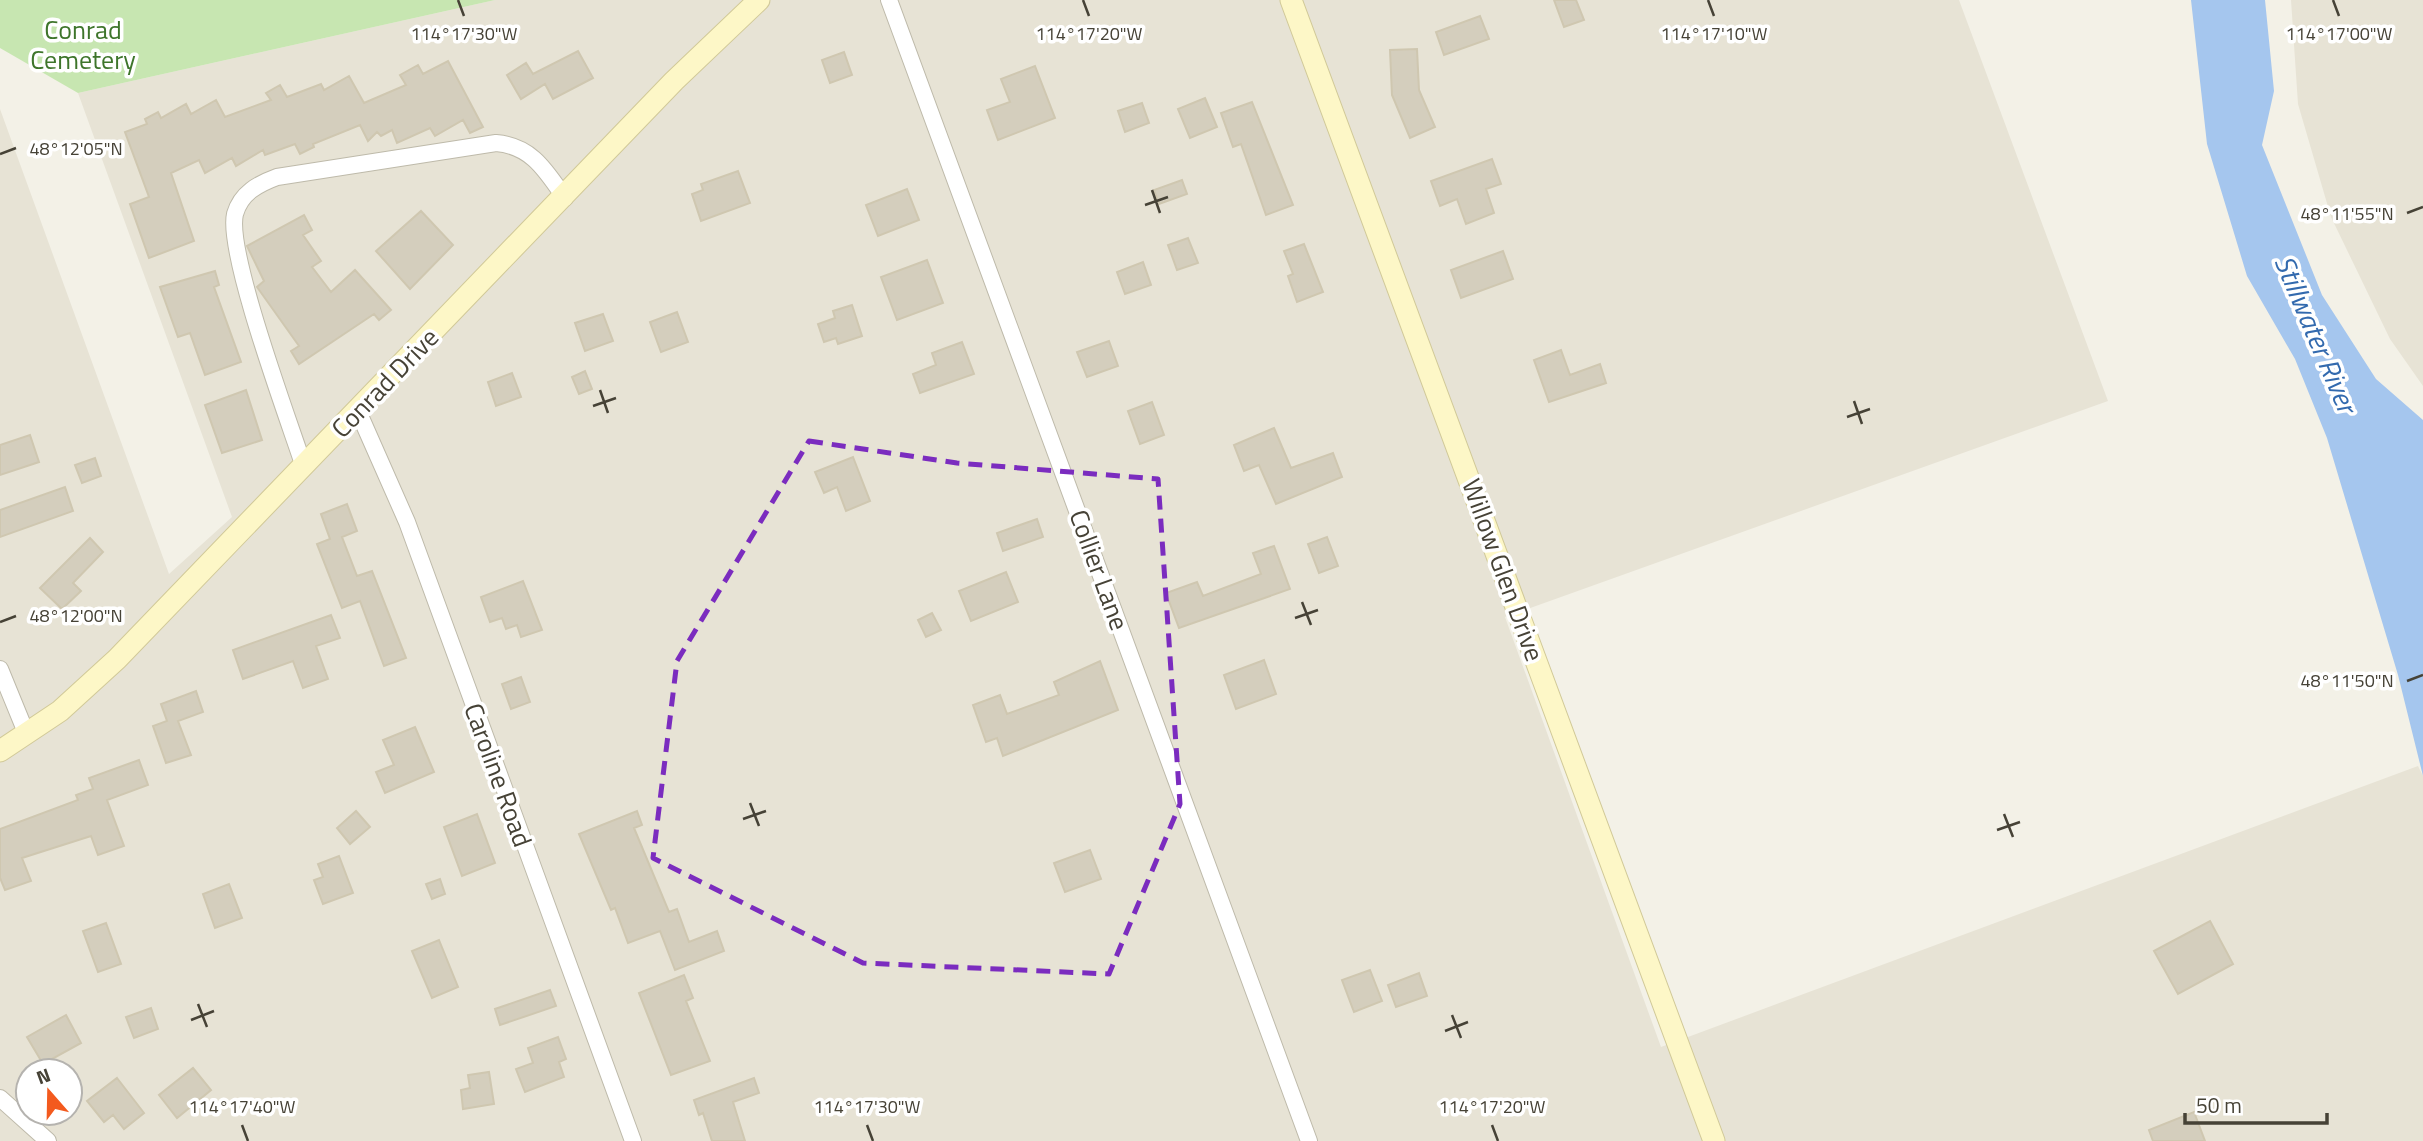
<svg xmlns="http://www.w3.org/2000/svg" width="2423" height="1141" font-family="'Titillium Web',sans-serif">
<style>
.residential{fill:#e7e3d5;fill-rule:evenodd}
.green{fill:#c7e6b1}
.water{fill:#a5c6ee}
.building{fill:#d4cebd;stroke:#cfc7b0;stroke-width:2}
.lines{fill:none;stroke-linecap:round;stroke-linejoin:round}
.street-casing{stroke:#bebaaa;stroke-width:18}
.secondary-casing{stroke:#d1c998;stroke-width:23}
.street{stroke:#fff;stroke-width:16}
.secondary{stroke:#fdf7c7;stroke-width:21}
.marked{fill:none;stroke:#7b2cbf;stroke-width:5;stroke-dasharray:14 9;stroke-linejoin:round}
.ticks{fill:none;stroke:#464236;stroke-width:2.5}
.labels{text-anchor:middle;stroke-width:7;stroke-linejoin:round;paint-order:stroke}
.park-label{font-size:26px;fill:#3e752b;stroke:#fff}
.street-label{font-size:26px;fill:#464236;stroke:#fff}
.water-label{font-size:28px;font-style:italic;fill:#336aae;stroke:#fff}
.ticks-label{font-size:18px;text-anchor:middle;fill:#464236;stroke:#fff;stroke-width:7;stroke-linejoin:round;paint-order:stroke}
</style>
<rect width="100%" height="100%" fill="#f3f1e7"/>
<path class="residential" d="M495 0H1959L2108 401 1505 617 1661 1047 2418 766 2423 776V1141H0V109L169 574 232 517 78 93ZM28 1071H70V1113H28Z
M2291 0H2423V386L2390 339 2331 217 2298 104Z"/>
<path class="green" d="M0 0H495L78 93 0 48Z"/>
<path class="water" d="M2191 0H2265L2274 91 2262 145 2322 295 2376 379 2423 420V776L2398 675 2327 438 2295 359 2247 276 2207 144Z"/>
<path class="building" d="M1554 0H1576L1584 20 1564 27Z
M1480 16 1489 39 1444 55 1436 32Z
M1417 49 1419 90 1435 127 1410 138 1392 95 1390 50Z
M578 51 593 78 553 99 545 84 521 99 507 75 526 63 533 74Z
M844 52 852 75 830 83 822 60Z
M448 61 483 127 470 133 463 120 435 136 430 128 397 143 392 130 381 136 377 132 368 141 360 125 313 144 314 147 300 154 295 144 265 155 263 150 236 166 232 158 205 173 199 160 171 173 194 241 149 258 130 204 149 197 125 132 147 124 145 119 158 112 161 118 186 104 191 114 216 100 225 117 271 100 266 93 280 85 287 97 321 84 324 90 349 76 364 103 406 85 400 75 418 65 423 74Z
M1035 66 1055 118 998 140 987 110 1010 102 1001 79Z
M1205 98 1217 127 1190 138 1178 109Z
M1252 102 1293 205 1266 215 1241 144 1233 147 1221 113Z
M1142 103 1149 123 1125 132 1118 111Z
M1492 159 1501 184 1486 189 1494 213 1466 224 1457 199 1440 206 1431 181Z
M738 171 750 203 701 221 692 194 703 190 701 184Z
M1182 180 1187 194 1159 204 1154 190Z
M907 189 919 220 878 236 866 205Z
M421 211 453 245 410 289 376 251Z
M304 215 312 230 303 235 321 261 312 267 331 292 355 270 391 310 379 320 374 314 299 364 291 351 299 346 257 287 264 281 247 246Z
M1188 238 1198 263 1177 270 1168 245Z
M1304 244 1323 292 1297 302 1288 276 1293 274 1284 251Z
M1503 251 1513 279 1461 298 1451 270Z
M927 260 943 303 897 320 881 277Z
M1143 262 1151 285 1125 294 1117 272Z
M215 271 219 285 214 287 241 362 205 375 190 333 178 337 160 287Z
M852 305 862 336 838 344 836 338 824 342 818 324 835 318 833 311Z
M677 312 688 342 661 352 650 322Z
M603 314 613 341 585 351 575 323Z
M1109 341 1118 366 1087 377 1077 352Z
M962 342 974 374 920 393 913 374 936 365 932 353Z
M1561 350 1570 375 1600 364 1606 383 1549 402 1534 360Z
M585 371 592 389 579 394 572 377Z
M512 373 521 397 496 406 488 382Z
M246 390 262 440 222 453 205 405Z
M1152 402 1164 435 1140 444 1128 411Z
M1274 428 1291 468 1333 453 1342 477 1276 504 1259 465 1244 471 1234 445Z
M30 435 39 462 0 475V445Z
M853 457 870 501 846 511 837 487 824 493 815 472Z
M95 458 101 476 82 483 75 465Z
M65 487 73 511 0 537V510Z
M347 504 357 531 342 537 357 576 372 571 406 658 384 666 360 601 342 608 317 544 330 539 321 514Z
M1037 519 1043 537 1003 551 997 533Z
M1327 537 1338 566 1319 573 1308 544Z
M90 538 103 552 73 583 81 591 62 609 40 588Z
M1274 546 1290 589 1179 628 1166 593 1197 582 1203 596 1261 574 1253 553Z
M1006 572 1018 602 971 621 959 591Z
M523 581 542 630 521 637 517 625 506 629 502 618 490 622 481 597Z
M932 613 941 630 926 637 918 620Z
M331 615 340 638 316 646 328 679 303 688 293 661 243 679 233 650Z
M1264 660 1276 694 1236 709 1224 675Z
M1100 661 1118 710 1003 756 997 738 986 742 973 705 1000 695 1007 714 1059 695 1054 682Z
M521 677 530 702 511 709 502 684Z
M196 691 203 712 178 721 191 755 166 763 153 726 167 721 161 704Z
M415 727 434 772 385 793 376 772 394 765 383 740Z
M139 760 148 785 107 800 124 846 98 855 91 836 22 858 31 881 5 890 0 878V829L78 800 76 795 93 789 89 778Z
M356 811 370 827 350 844 337 828Z
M637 811 642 825 634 828 669 912 677 909 689 942 717 931 724 951 675 970 660 931 628 943 615 908 611 910 579 834Z
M477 814 495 863 462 876 444 827Z
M1090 850 1101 879 1065 892 1054 863Z
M339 856 353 893 323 904 314 880 323 877 318 864Z
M440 879 445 894 432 899 426 884Z
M229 884 242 918 215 928 203 894Z
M2210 921 2233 964 2178 994 2154 951Z
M106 923 121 964 98 972 83 931Z
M439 940 458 987 432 998 412 951Z
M1370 970 1382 1001 1354 1012 1342 980Z
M1419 973 1427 996 1396 1007 1388 985Z
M684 975 693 998 686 1001 710 1061 671 1075 639 993Z
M550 990 556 1006 500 1025 495 1009Z
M151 1008 158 1029 134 1038 126 1017Z
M66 1015 81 1043 43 1064 27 1037Z
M558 1037 566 1059 559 1062 564 1077 525 1092 516 1069 533 1063 528 1048Z
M193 1068 211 1090 177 1118 159 1095Z
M489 1072 494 1104 463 1109 461 1090 470 1088 468 1075Z
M117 1078 144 1113 124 1129 113 1115 104 1122 87 1101Z
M754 1078 759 1093 733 1102 745 1141H712L703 1113 699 1115 694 1100Z
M2194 1112 2205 1141H2153L2149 1130Z"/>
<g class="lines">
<defs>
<path id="street" d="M889 0 1309 1141
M358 411 407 522 633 1141
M304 467C289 421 226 252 235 214 241 193 258 184 277 177L496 143C532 146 546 171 565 198
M0 669 27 735
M0 1098 48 1141"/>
<path id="secondary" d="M1291 0 1714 1141
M0 751 60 711 117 659 674 81 759 0"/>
</defs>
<use href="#street" class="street-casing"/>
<use href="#secondary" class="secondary-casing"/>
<use href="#street" class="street"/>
<use href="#secondary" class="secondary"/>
</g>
<path class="marked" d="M809 441 957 463 1158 479 1180 804 1109 974 863 963 653 858 677 661Z"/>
<path class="ticks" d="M458 0 464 16M1083 0 1089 16M1708 0 1714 16M2333 0 2339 16M0 154 16 148M1152 190 1160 213M1145 205 1168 197M2407 213 2423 207M600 390 608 413M1854 401 1862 424M593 406 616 398M1847 417 1870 409M1302 602 1311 625M1295 618 1318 610M0 622 16 616M2407 681 2423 675M750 803 759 826M2004 814 2013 837M743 819 766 811M1997 830 2020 822M198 1004 207 1027M1452 1015 1461 1038M191 1020 214 1011M1445 1031 1468 1022M242 1125 248 1141M867 1125 873 1141M1492 1125 1498 1141"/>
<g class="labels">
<g class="park-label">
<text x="83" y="39">Conrad<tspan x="83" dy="30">Cemetery</tspan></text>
</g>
<g class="street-label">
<text transform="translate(385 383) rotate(-46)" y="9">Conrad Drive</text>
<text transform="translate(1099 570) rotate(70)" y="9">Collier Lane</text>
<text transform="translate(1503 570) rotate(70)" y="9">Willow Glen Drive</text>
<text transform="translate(498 775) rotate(70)" y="9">Caroline Road</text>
</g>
<g class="water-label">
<text transform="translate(2316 334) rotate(67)" y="10">Stillwater River</text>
</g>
</g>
<g class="ticks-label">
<text x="1714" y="40">114°17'10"W</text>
<text x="464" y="40">114°17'30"W</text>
<text x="1089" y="40">114°17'20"W</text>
<text x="2339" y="40">114°17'00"W</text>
<text x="76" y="155">48°12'05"N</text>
<text x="2347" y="220">48°11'55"N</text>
<text x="76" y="622">48°12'00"N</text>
<text x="2347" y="687">48°11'50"N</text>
<text x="242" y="1113">114°17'40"W</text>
<text x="867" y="1113">114°17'30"W</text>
<text x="1492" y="1113">114°17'20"W</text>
</g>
<g transform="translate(49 1092) rotate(340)"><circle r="33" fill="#ffffff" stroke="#b5b3af" stroke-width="2"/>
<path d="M0-5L12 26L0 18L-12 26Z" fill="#f35a1e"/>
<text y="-10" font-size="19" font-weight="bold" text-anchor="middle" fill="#464236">N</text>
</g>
<path d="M2185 1113v10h142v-10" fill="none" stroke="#464236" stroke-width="3.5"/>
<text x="2196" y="1113" font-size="21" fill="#464236" stroke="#ffffff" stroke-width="5" paint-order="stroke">50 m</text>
</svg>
